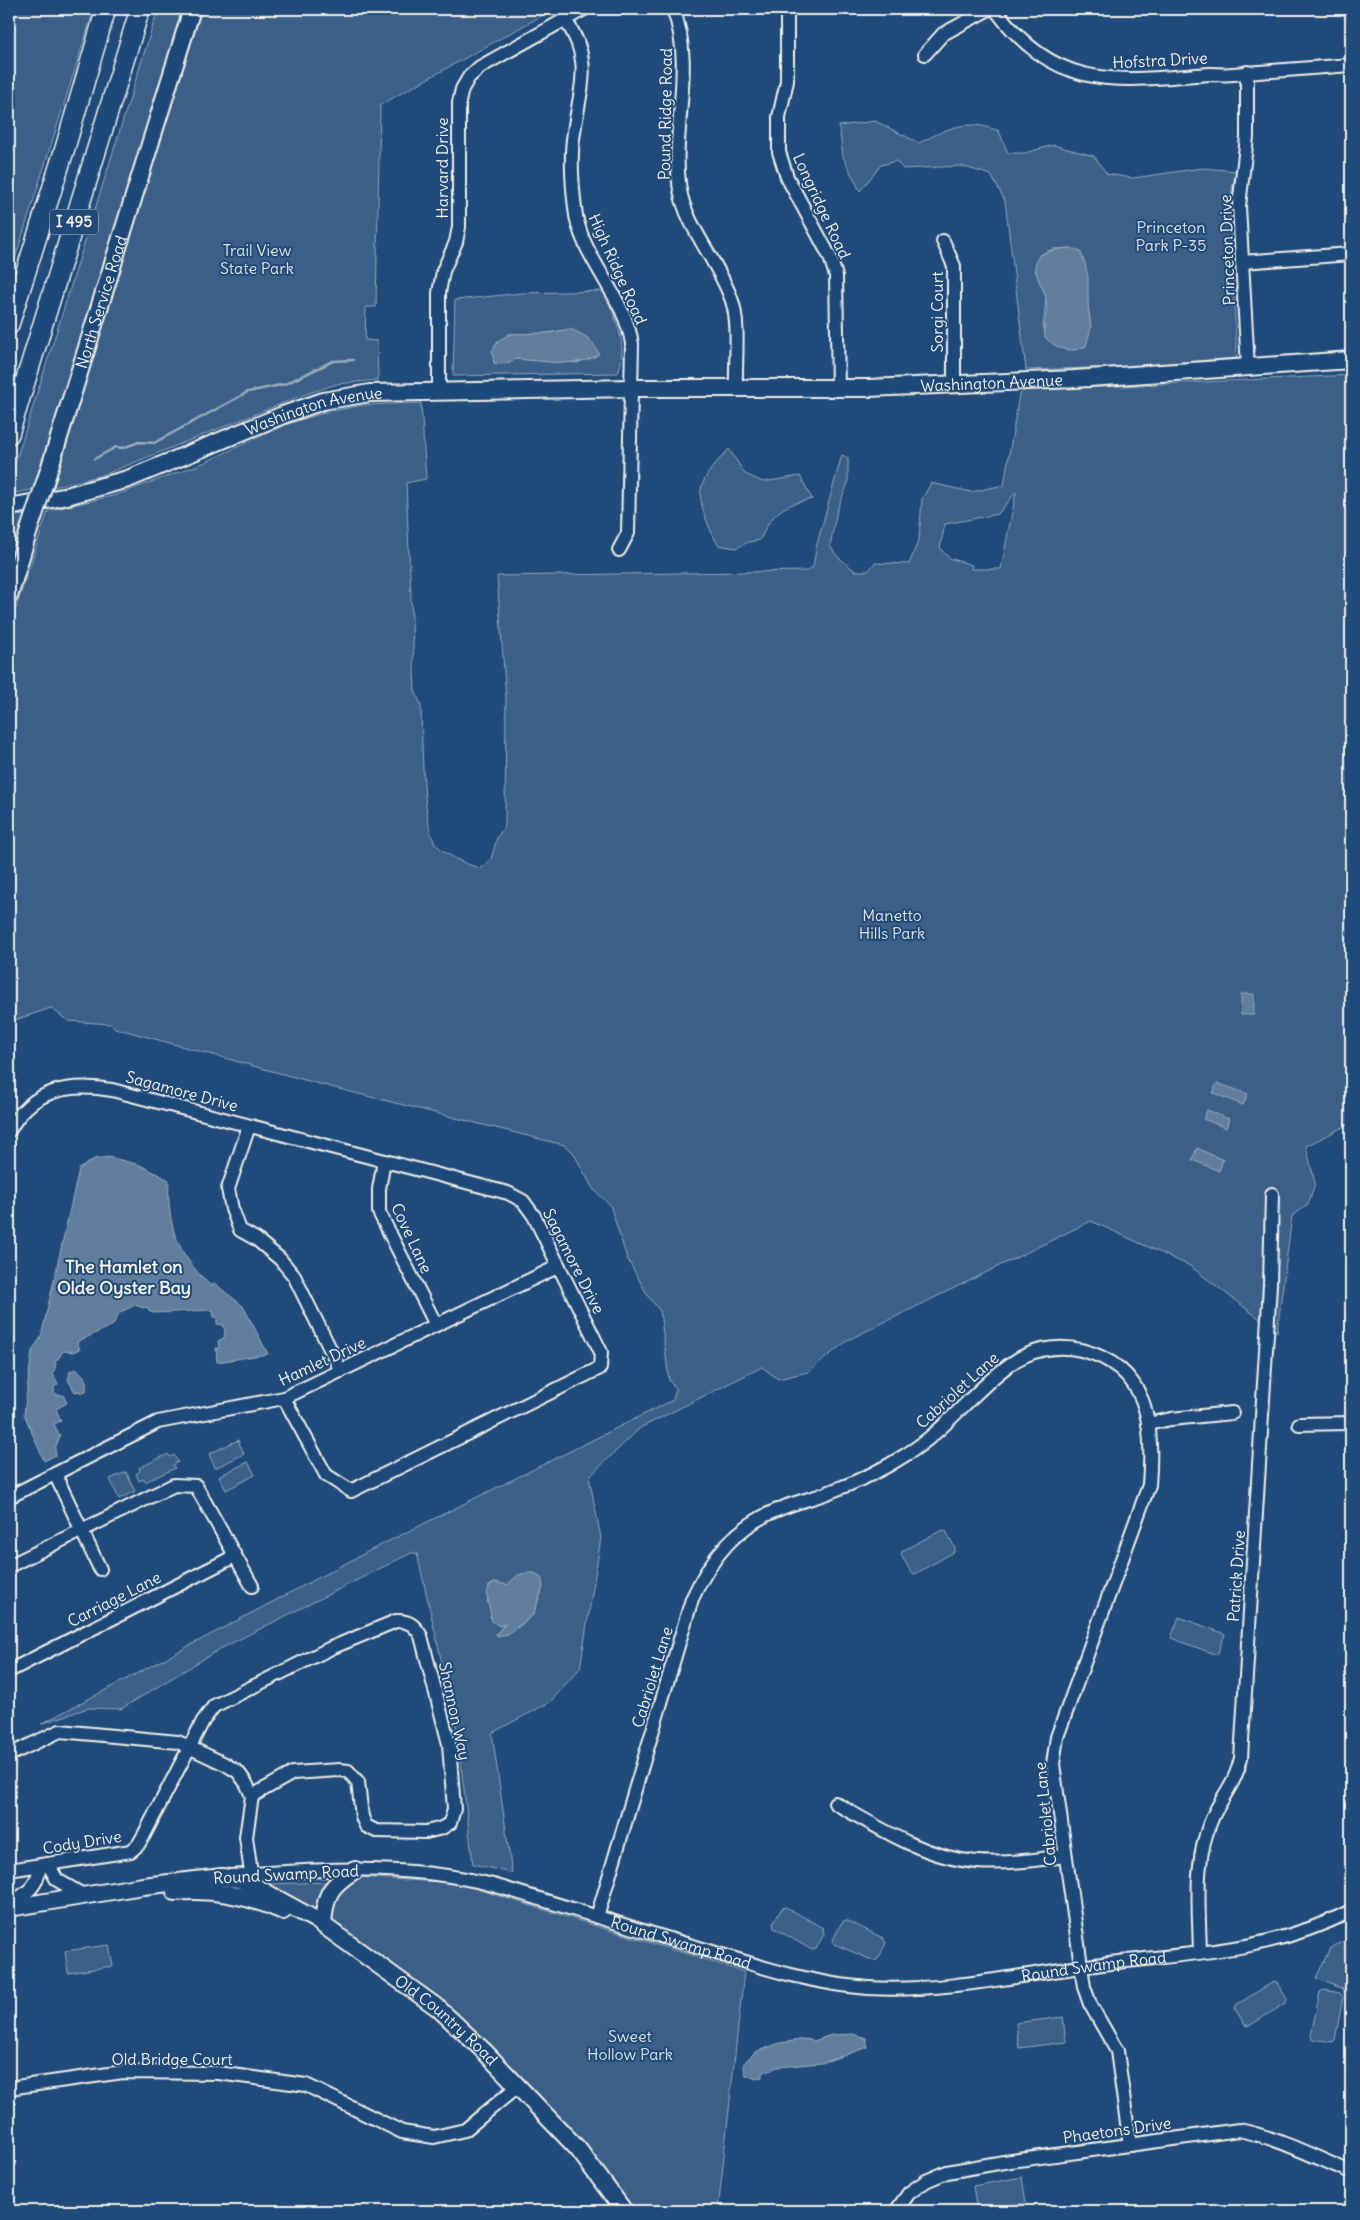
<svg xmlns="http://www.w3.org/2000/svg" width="1360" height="2220" font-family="Delius,sans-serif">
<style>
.green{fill:#3a5f88;stroke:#97a8b8;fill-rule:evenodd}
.water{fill:#627e9d;stroke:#9cacbb}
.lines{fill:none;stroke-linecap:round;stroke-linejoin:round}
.stream{stroke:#9cacbb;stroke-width:2.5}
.minor-casing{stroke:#f4f1e8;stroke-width:16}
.major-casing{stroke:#f4f1e8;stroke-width:20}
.highway-casing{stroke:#f4f1e8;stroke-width:22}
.minor{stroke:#1f4a7a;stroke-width:12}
.major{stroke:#1f4a7a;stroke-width:16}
.highway{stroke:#1f4a7a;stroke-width:19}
.major-bridge-casing{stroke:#f4f1e8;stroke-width:20;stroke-linecap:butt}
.major-bridge{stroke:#1f4a7a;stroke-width:16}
.labels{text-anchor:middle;stroke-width:4;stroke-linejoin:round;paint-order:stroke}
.shield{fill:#1f4a7a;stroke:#b4bfc7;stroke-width:1}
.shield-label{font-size:15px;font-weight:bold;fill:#f4f1e8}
.street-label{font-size:16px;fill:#f4f1e8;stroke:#1f4a7a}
.park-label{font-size:16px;fill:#e1e2de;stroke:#1f4a7a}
.neighbourhood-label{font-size:18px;font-weight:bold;fill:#f4f1e8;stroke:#1f4a7a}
</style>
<rect width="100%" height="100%" fill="#1f4a7a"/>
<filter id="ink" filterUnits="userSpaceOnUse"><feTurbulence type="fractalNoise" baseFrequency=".02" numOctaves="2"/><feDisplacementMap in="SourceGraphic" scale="10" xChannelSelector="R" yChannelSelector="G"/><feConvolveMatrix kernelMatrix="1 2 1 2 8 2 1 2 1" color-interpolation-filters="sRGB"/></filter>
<g filter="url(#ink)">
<path class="green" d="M9 9H94L9 278Z
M158 9H186L36 489 9 494V483L13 470Z
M202 9H554L380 105 376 307H366L365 340 377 341 378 380 337 384 303 395 103 475 54 487 81 396Z
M875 121 919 143C949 128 965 118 999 131L1008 153H1025L1053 145 1094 156 1107 174 1133 178 1202 168 1237 171 1232 188 1230 221 1237 358 1119 367 1026 370 1005 201 991 175 961 166 903 169 896 161 881 165 860 191 843 157 839 126ZM1071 248 1088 304 1091 328H1043L1046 297 1035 270 1039 255 1053 249Z
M604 291C615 318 629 344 618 373L453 376 455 300 522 293ZM570 329 579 363 515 359 509 334 548 333Z
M1351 375V1123L1306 1146 1315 1183 1308 1205 1292 1216 1277 1332 1190 1266 1091 1221 848 1340 808 1372 778 1379 762 1367 640 1428 589 1477 601 1538 580 1668 550 1702 492 1733 512 1873 473 1864 456 1724 417 1553H411L220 1649 121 1709 88 1708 41 1724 371 1550 673 1400 676 1389 669 1380 660 1311 648 1296 627 1258 610 1205 593 1189 573 1152 564 1145 323 1085 115 1028 111 1024 68 1021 51 1008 9 1022V629L48 511 116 495 201 464 285 425 323 413 362 405 421 403 426 479 406 483 415 691 421 705C422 733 422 822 435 843 443 854 468 866 481 868L491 859 497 838 505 825 506 699 497 576 807 571 813 567 817 544 842 455 848 458V483L837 510 830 546 837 556 855 571H868L875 563 909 564 919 539 922 499 931 483 971 492 1004 485 1019 395 1025 390 1033 388 1037 390ZM1016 492 1001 569H971L972 565 949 558 940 548 945 524 998 514ZM495 1582 503 1585 543 1587 533 1615 517 1628 496 1634 505 1624 499 1626 490 1617 491 1611 487 1601Z
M729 449 745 474 763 482 800 476 812 499C783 505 772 512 760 540L748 542 736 548 718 545C711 532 698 505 701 490 703 475 719 460 729 449Z
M27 515 9 575V516Z
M238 1440 244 1454 215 1468 209 1454Z
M168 1454 170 1457 174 1455 178 1462 173 1465 175 1468 145 1482 144 1479 139 1481 136 1474 140 1471 139 1468Z
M248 1462 255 1475 226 1490 219 1476Z
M126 1472 135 1491 119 1499 110 1479Z
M942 1530 946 1531 955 1548 954 1552 915 1574 911 1572 901 1555 902 1551Z
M1179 1617 1225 1634 1217 1655 1171 1638Z
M357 1877 458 1883 744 1972 718 2211H631L522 2085 440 1998 344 1936C325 1918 331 1909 339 1887Z
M269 1882 270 1884 325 1882 329 1884 318 1912 265 1884Z
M786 1907 823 1928 824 1934 816 1949 812 1950 774 1928 773 1923 782 1908Z
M846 1920 883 1938 886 1943 878 1959 874 1961 834 1944 833 1940 842 1922Z
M1351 1938V2036L1350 2007 1343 1989 1316 1978 1330 1948Z
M109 1945 113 1966 68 1973 65 1951Z
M1273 1982 1277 1983 1287 1999 1286 2003 1249 2026 1245 2025 1235 2009 1236 2005Z
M1324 1990 1340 1993 1343 1997 1335 2040 1333 2042 1313 2039 1311 2035 1320 1992Z
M1063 2017 1066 2042 1019 2048 1016 2023Z
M1022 2177 1026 2203 977 2211 973 2186Z"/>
<path class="water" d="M1071 248 1080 251 1085 263 1088 278V304L1091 328 1086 346C1070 355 1056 348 1045 337 1043 324 1048 311 1046 298 1044 289 1038 281 1036 272 1030 251 1056 249 1071 248Z
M570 329C585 335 593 339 599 354 580 369 539 360 515 359L506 364 494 363 492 351 499 340 510 334 548 333Z
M1241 994H1254V1015H1241Z
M1217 1083 1248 1094 1243 1105 1213 1093Z
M1207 1110 1229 1119 1226 1128 1203 1119Z
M1197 1148 1223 1160 1219 1171 1192 1160Z
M109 1157 140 1165 169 1180C167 1224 176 1252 208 1283L212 1286 214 1283 243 1306 268 1354 217 1362 216 1348H219L218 1341 224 1338 225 1331 223 1325 217 1324V1317H214L213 1310 154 1313 150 1312 147 1307 144 1308 135 1305 119 1313 113 1325 77 1342 80 1349 73 1352 63 1351 58 1359 55 1361 56 1364 53 1374 58 1384 54 1387V1392L58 1395H63L67 1403 56 1409 61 1421 54 1424 60 1436 55 1449 56 1455 44 1461 24 1414 32 1351 41 1337 79 1169 94 1159Z
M75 1369C84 1373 88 1381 86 1391L81 1393 80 1391 75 1392 68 1380 70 1371Z
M526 1573H535L542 1579 543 1587 533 1615 508 1634 497 1636 496 1635 505 1624 499 1626 492 1621 487 1595 489 1586 495 1582 507 1585 518 1575Z
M853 2034 866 2038 868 2047 822 2063 778 2067 764 2072 762 2077 756 2079 746 2075 743 2064 755 2052 780 2043 806 2039 814 2041 831 2035Z"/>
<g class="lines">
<path class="stream" d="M94 459 116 447 123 448 139 442 154 443 248 392 285 384 333 361 353 360"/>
<defs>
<g id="minor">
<path d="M673 9C696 67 670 130 680 190 686 227 720 264 732 301 740 325 735 362 736 388"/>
<path d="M787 9V81L779 117V152L787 177 830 257 836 276 838 388"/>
<path d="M995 9C1058 93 1116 81 1210 74 1218 74 1225 75 1233 74 1272 71 1312 68 1351 65"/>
<path d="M565 20C594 60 580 88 574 132 570 156 572 184 575 208 579 256 625 295 632 344L628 533 619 550"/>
<path d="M925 54 943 34 989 9"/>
<path d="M1247 72V137L1239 206 1248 368"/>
<path d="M943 241 954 266V384"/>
<path d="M1242 262 1351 254"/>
<path d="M439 391V293L443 271 456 242 459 227V102L462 89 469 77 480 67 584 9"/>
<path d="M249 1126 228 1189 232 1209 240 1230 256 1239 280 1259 294 1276 341 1371"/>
<path d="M9 1131C31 1089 69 1083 112 1090L508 1193 523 1201 534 1216 601 1352 600 1368 351 1491 326 1475 284 1398"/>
<path d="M384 1161 379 1189V1212L436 1325"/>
<path d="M1148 1424 1171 1419 1232 1413"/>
<path d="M1299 1424 1351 1423"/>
<path d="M55 1474 100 1569"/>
<path d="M9 1497 158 1422 284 1398 559 1266"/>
<path d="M9 1566 174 1485 196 1486 252 1586"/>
<path d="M9 1671 235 1556"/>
<path d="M9 1755 60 1731 178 1742 225 1764 238 1772 246 1783 252 1796 246 1837 252 1880"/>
<path d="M835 1803C879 1828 925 1858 977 1862 1007 1864 1036 1860 1065 1856"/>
<path d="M48 1864 57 1880 85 1896"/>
<path d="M9 1870 131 1851 138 1845 144 1835 203 1721 214 1706 331 1648 396 1621C409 1620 415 1626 421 1636L449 1744 454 1809 450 1823 442 1828 426 1832 376 1831 366 1826 362 1817 358 1782 348 1771 339 1770 293 1773 252 1796"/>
<path id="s1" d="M231 1876C318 1869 408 1863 493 1885 561 1905 629 1927 696 1947 752 1964 810 1984 868 1988 952 1993 1036 1971 1119 1962 1203 1952 1274 1950 1351 1911"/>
<path d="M9 1904C27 1893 37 1888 40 1866"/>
<path d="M597 1917 692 1599C711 1557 737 1525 782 1508 798 1501 816 1498 832 1491 857 1482 884 1469 907 1454 945 1431 973 1391 1009 1365 1029 1350 1056 1344 1081 1350 1149 1367 1154 1424 1149 1485L1057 1737 1053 1764 1084 1987 1090 2004 1117 2051 1130 2145"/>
<path d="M1200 1952C1199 1906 1193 1859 1213 1816 1223 1795 1236 1782 1241 1758L1270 1285 1272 1194"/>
<path d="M9 2088 123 2072 218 2073 306 2085 402 2132 434 2137 465 2130 518 2086"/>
<path d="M896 2211 909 2193 926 2181 947 2172 1004 2162 1239 2130C1279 2138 1314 2157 1351 2172"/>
</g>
<g id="major">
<path id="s2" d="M48 473 192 9"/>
<path id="s3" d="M9 507 63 497 128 479 283 415 323 401 370 393 633 388H868L1074 379 1351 360"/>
<path d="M9 596 29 530"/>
<path d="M175 1892C212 1888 249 1896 283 1911"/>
<path id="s4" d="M9 1908 143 1886 222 1877 238 1879 254 1886 316 1920 438 2008 484 2051 578 2149 624 2211"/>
<path d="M323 1925C325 1895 329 1886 355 1870"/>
</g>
<path id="highway" d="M9 325 65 148 106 9
M9 434 140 9"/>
</defs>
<use href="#minor" class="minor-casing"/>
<use href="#major" class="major-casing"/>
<use href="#highway" class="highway-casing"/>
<use href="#minor" class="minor"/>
<use href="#major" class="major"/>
<use href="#highway" class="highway"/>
<defs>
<path id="major-bridge" d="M29 530 48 473"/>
</defs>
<use href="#major-bridge" class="major-bridge-casing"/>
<use href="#major-bridge" class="major-bridge"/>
</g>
</g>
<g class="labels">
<rect class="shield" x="50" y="209.5" width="48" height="25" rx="4"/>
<g class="shield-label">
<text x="74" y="227">I 495</text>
</g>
<g class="street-label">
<text transform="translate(1160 60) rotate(-3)" y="6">Hofstra Drive</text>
<text transform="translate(665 114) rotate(-89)" y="6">Pound Ridge Road</text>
<text transform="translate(442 168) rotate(-90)" y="6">Harvard Drive</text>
<text transform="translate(822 206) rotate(65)" y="6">Longridge Road</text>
<text transform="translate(1227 250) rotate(-92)" y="6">Princeton Drive</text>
<text transform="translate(618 269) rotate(66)" y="6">High Ridge Road</text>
<text dy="6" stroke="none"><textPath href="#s2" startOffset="179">North Service Road</textPath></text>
<text transform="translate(937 312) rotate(-90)" y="6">Sorgi Court</text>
<text dy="6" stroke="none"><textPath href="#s3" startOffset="1002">Washington Avenue</textPath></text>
<text dy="6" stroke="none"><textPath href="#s3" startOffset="321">Washington Avenue</textPath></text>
<text transform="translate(182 1091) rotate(15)" y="6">Sagamore Drive</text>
<text transform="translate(412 1238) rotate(65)" y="6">Cove Lane</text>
<text transform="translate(574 1261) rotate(63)" y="6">Sagamore Drive</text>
<text transform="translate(322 1361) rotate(-25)" y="6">Hamlet Drive</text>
<text transform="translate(957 1390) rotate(-42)" y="6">Cabriolet Lane</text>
<text transform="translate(1236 1576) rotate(-86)" y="6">Patrick Drive</text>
<text transform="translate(114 1599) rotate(-27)" y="6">Carriage Lane</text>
<text transform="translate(652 1677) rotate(-73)" y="6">Cabriolet Lane</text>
<text transform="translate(455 1711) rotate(78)" y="6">Shannon Way</text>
<text transform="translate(1045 1814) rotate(-96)" y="6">Cabriolet Lane</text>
<text transform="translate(82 1842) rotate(-9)" y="6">Cody Drive</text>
<text transform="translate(286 1874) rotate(-3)" y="6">Round Swamp Road</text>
<text dy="6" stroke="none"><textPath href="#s1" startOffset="460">Round Swamp Road</textPath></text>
<text dy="6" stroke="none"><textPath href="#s1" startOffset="880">Round Swamp Road</textPath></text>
<text dy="6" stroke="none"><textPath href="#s4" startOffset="484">Old Country Road</textPath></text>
<text x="172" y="2065">Old Bridge Court</text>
<text transform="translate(1117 2130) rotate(-8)" y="6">Phaetons Drive</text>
</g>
<g class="park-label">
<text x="1171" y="233">Princeton<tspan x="1171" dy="18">Park P-35</tspan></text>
<text x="257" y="256">Trail View<tspan x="257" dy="18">State Park</tspan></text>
<text x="892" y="921">Manetto<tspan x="892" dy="18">Hills Park</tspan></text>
<text x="630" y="2042">Sweet<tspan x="630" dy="18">Hollow Park</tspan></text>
</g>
<g class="neighbourhood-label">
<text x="124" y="1273">The Hamlet on<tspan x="124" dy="21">Olde Oyster Bay</tspan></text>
</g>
</g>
<rect width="1360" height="2220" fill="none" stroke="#1f4a7a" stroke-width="30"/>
<rect x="15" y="15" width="1330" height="2190" fill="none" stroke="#f4f1e8" stroke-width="2" filter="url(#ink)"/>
</svg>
